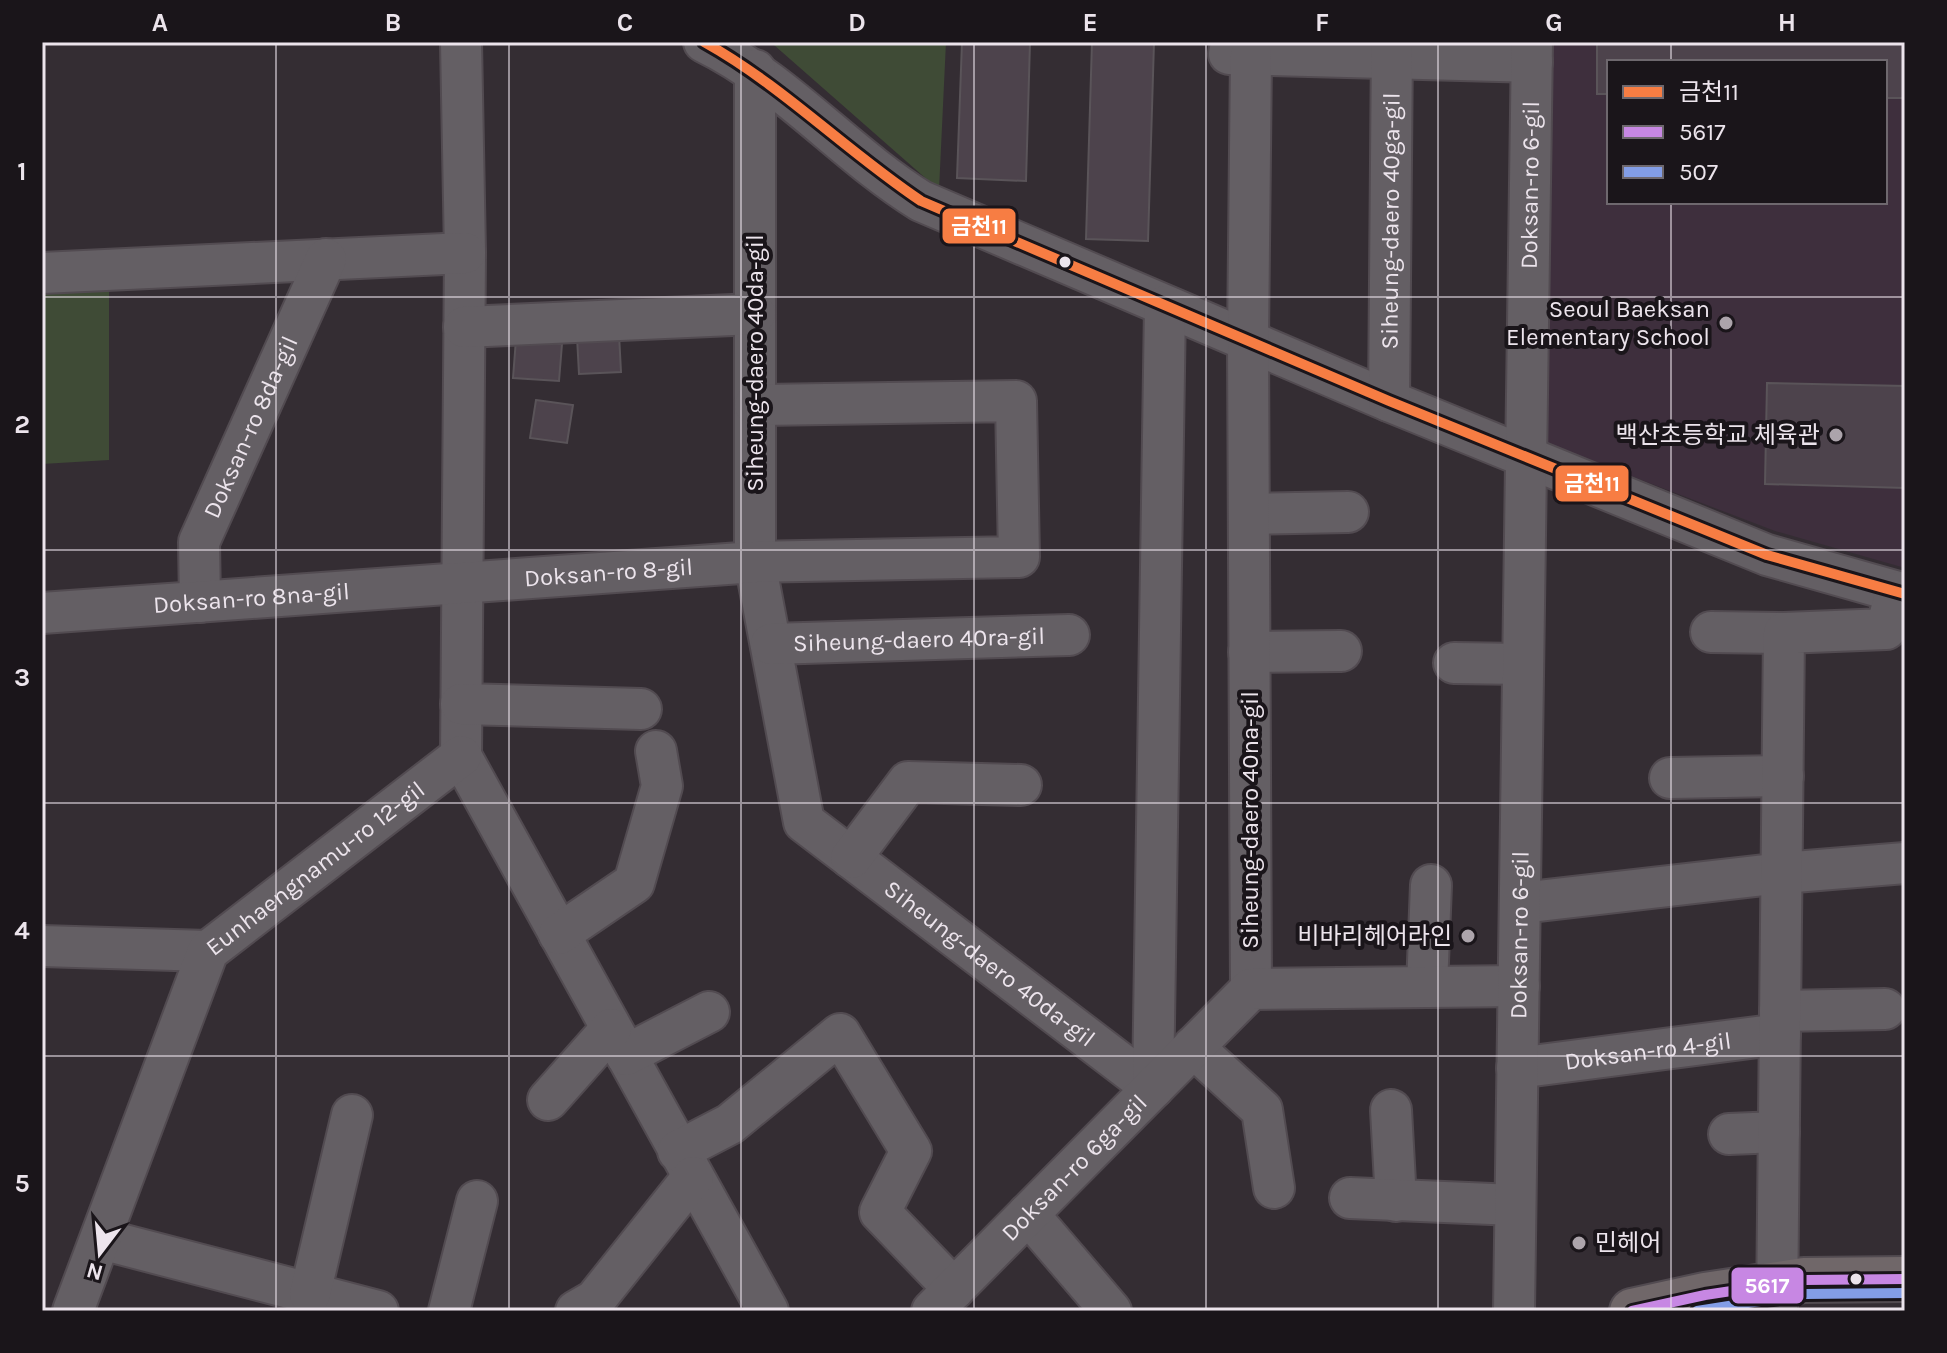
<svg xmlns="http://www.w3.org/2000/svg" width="1947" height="1353" font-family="Karla,'Noto Sans KR',sans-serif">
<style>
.built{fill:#3e2f3d;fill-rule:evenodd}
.green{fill:#3f4b36}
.building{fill:#4d434c;stroke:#5a5459;stroke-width:2}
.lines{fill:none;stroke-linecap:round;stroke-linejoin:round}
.minor-casing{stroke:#524b51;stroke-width:44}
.major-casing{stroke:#524b51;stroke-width:48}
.minor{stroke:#645f64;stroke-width:40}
.major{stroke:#706769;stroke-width:44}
.bus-1-casing{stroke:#1a151a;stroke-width:16}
.bus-2-casing{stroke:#1a151a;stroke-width:16}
.bus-3-casing{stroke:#1a151a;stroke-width:16}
.bus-1{stroke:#f77d43;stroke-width:10}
.bus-2{stroke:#c787e3;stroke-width:10}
.bus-3{stroke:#839de6;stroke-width:10}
.grid{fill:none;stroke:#ece4ec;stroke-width:2;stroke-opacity:0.55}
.bus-dot{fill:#ece4ec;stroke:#1a151a;stroke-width:3}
.poi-dot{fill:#aca4ab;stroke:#1a151a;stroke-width:3}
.labels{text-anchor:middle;stroke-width:8;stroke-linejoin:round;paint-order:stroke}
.street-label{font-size:24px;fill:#ece4ec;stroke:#1a151a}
.poi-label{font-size:24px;fill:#ece4ec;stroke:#1a151a;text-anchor:end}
.line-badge{stroke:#1a151a;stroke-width:3}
.badge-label{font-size:22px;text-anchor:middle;font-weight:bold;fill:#fff}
.neatline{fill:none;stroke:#ece4ec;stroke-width:3}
.grid-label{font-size:26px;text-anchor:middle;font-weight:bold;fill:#ece4ec}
</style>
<rect width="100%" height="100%" fill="#342d33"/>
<path class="built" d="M1547 42H1905V568L1775 531 1547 444ZM1609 62H1885V202H1609Z"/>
<path class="green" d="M768 42H946L939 190 774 45Z
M109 288V460L42 464V292Z"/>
<path class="building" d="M962 42H1030L1026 181 957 178Z
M1092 42H1154L1148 241 1086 239Z
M1597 42H1905V98H1885V62H1609V94H1597Z
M619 334 621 372 579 374 577 337Z
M516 339 562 344 559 381 513 378Z
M1767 383 1905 386V488L1765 484Z
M536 400 573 405 567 443 530 438Z"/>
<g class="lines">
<defs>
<g id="minor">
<path d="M461 42 465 253 461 756 768 1311"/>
<path d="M704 42C786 82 845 154 921 201L1389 401 1767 555 1905 594"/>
<path d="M1230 49 1229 54 1532 62"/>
<path id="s1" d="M755 70V562L804 822 1153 1088"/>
<path d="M42 273 465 253"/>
<path d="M464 327 755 314"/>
<path id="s2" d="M1389 401 1392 42"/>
<path d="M1249 514 1348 512"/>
<path id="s3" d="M200 602 199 542 326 259"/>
<path id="s4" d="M42 613 755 562 1019 557 1016 401 755 405"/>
<path d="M1711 632 1784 633"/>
<path id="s5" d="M771 644 1069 635"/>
<path d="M1249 652 1341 651"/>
<path d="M1454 663 1523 664"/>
<path d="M461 704 641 709"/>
<path d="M1670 778 1783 776"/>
<path d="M851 858 908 782 1021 785"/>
<path d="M1520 903 1782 873 1905 863"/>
<path d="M559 934 634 883 662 786 656 751"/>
<path d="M42 946 208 951"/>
<path d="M1427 987 1431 885"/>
<path d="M1251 989 1248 341 1251 55"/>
<path d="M1780 1011 1885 1009"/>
<path d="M1193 1047 1262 1110 1274 1188"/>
<path d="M626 1055 709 1012"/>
<path id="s6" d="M1517 1068 1780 1034"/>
<path d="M1153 1088 1165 306"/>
<path d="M548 1100 611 1029"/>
<path d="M1391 1110 1396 1201"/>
<path d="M1729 1134 1779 1132"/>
<path d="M678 1151 730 1124 840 1034 911 1151 880 1212 954 1289"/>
<path d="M1350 1198 1515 1205"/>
<path d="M1028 1214 1111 1311"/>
<path d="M101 1239 378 1311"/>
<path d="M310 1294 352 1115"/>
<path id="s7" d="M73 1311 208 951 461 756"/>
<path d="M449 1311 477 1201"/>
<path d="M576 1311 595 1300 693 1177"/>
<path id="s8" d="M932 1311 1251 989 1519 986"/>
<path id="s9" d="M1514 1311 1532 42"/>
<path d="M1777 1311 1784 633 1886 629 1896 592"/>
</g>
<path id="major" d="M1632 1311 1705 1295 1804 1280 1905 1279"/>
</defs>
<use href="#minor" class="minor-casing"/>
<use href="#major" class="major-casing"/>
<use href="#minor" class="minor"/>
<use href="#major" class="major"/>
<defs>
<path id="bus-1" d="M704 42C783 86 846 151 921 201L1389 401 1767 555 1905 594"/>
<path id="bus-2" d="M1632 1311 1705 1295 1804 1280 1905 1279"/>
<path id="bus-3" d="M1697 1311 1805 1294 1905 1293"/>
</defs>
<use href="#bus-1" class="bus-1-casing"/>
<use href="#bus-2" class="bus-2-casing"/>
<use href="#bus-3" class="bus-3-casing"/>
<use href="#bus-1" class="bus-1"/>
<use href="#bus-2" class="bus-2"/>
<use href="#bus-3" class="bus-3"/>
</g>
<path class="grid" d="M276 42V1311M509 42V1311M741 42V1311M974 42V1311M1206 42V1311M1438 42V1311M1671 42V62M1671 202V1311M42 297H1905M42 550H1905M42 803H1905M42 1056H1905"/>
<g class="bus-dot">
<circle cx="1065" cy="262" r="7"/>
<circle cx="1856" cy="1279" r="7"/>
</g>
<g class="poi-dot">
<circle cx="1726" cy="323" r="8"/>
<circle cx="1836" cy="435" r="8"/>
<circle cx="1468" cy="936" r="8"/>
<circle cx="1579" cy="1243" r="8"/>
</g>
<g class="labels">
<g class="street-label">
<text dy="8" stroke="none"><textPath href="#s9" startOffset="1126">Doksan-ro 6-gil</textPath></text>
<text dy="8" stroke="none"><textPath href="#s2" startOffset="180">Siheung-daero 40ga-gil</textPath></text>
<text transform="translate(755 363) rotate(-90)" y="8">Siheung-daero 40da-gil</text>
<text dy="8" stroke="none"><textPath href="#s3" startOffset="186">Doksan-ro 8da-gil</textPath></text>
<text dy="8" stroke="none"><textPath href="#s4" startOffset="568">Doksan-ro 8-gil</textPath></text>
<text dy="8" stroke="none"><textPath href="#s4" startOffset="210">Doksan-ro 8na-gil</textPath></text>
<text dy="8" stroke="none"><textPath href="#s5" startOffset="148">Siheung-daero 40ra-gil</textPath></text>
<text transform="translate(1250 820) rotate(-90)" y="8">Siheung-daero 40na-gil</text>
<text dy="8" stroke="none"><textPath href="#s7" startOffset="520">Eunhaengnamu-ro 12-gil</textPath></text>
<text dy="8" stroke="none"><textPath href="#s9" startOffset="376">Doksan-ro 6-gil</textPath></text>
<text dy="8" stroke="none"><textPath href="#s1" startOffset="990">Siheung-daero 40da-gil</textPath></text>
<text dy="8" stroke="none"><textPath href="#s6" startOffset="132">Doksan-ro 4-gil</textPath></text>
<text dy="8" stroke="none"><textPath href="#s8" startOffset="202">Doksan-ro 6ga-gil</textPath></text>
</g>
<g class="poi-label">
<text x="1710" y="317">Seoul Baeksan<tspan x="1710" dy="28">Elementary School</tspan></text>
<text x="1820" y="443">백산초등학교 체육관</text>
<text x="1452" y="944">비바리헤어라인</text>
<text x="1595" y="1251" text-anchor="start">민헤어</text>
</g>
</g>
<g class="line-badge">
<rect x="941" y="207" width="76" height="38" rx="8" fill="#f77d43"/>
<rect x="1554" y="464" width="76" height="39" rx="8" fill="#f77d43"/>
<rect x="1730" y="1266" width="75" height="39" rx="8" fill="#c787e3"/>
</g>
<g class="badge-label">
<text x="979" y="234">금천11</text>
<text x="1592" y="491">금천11</text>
<text x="1767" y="1293">5617</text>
</g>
<rect width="1947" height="1353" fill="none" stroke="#1a151a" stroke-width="88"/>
<rect x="1607" y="60" width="280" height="144" fill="#1a151a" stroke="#6e686e" stroke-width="2"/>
<rect x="1623" y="86" width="40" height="12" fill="#f77d43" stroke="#6e686e" stroke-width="2"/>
<text x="1679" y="100" font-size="24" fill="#ece4ec">금천11</text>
<rect x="1623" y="126" width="40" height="12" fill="#c787e3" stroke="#6e686e" stroke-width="2"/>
<text x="1679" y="140" font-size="24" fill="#ece4ec">5617</text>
<rect x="1623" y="166" width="40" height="12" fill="#839de6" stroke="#6e686e" stroke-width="2"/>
<text x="1679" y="180" font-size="24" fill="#ece4ec">507</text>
<g transform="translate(100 1253) rotate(196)" stroke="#1a151a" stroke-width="6" paint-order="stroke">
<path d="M0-6L14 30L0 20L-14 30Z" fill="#ece4ec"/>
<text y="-12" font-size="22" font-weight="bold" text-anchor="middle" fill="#ece4ec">N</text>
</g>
<rect x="44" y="44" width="1859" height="1265" class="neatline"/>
<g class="grid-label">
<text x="160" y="31">A</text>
<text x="393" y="31">B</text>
<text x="625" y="31">C</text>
<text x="857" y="31">D</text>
<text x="1090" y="31">E</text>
<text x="1322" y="31">F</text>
<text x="1554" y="31">G</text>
<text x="1787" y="31">H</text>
<text x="22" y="180">1</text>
<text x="22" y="433">2</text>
<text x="22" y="686">3</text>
<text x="22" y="939">4</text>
<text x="22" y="1192">5</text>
</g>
</svg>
